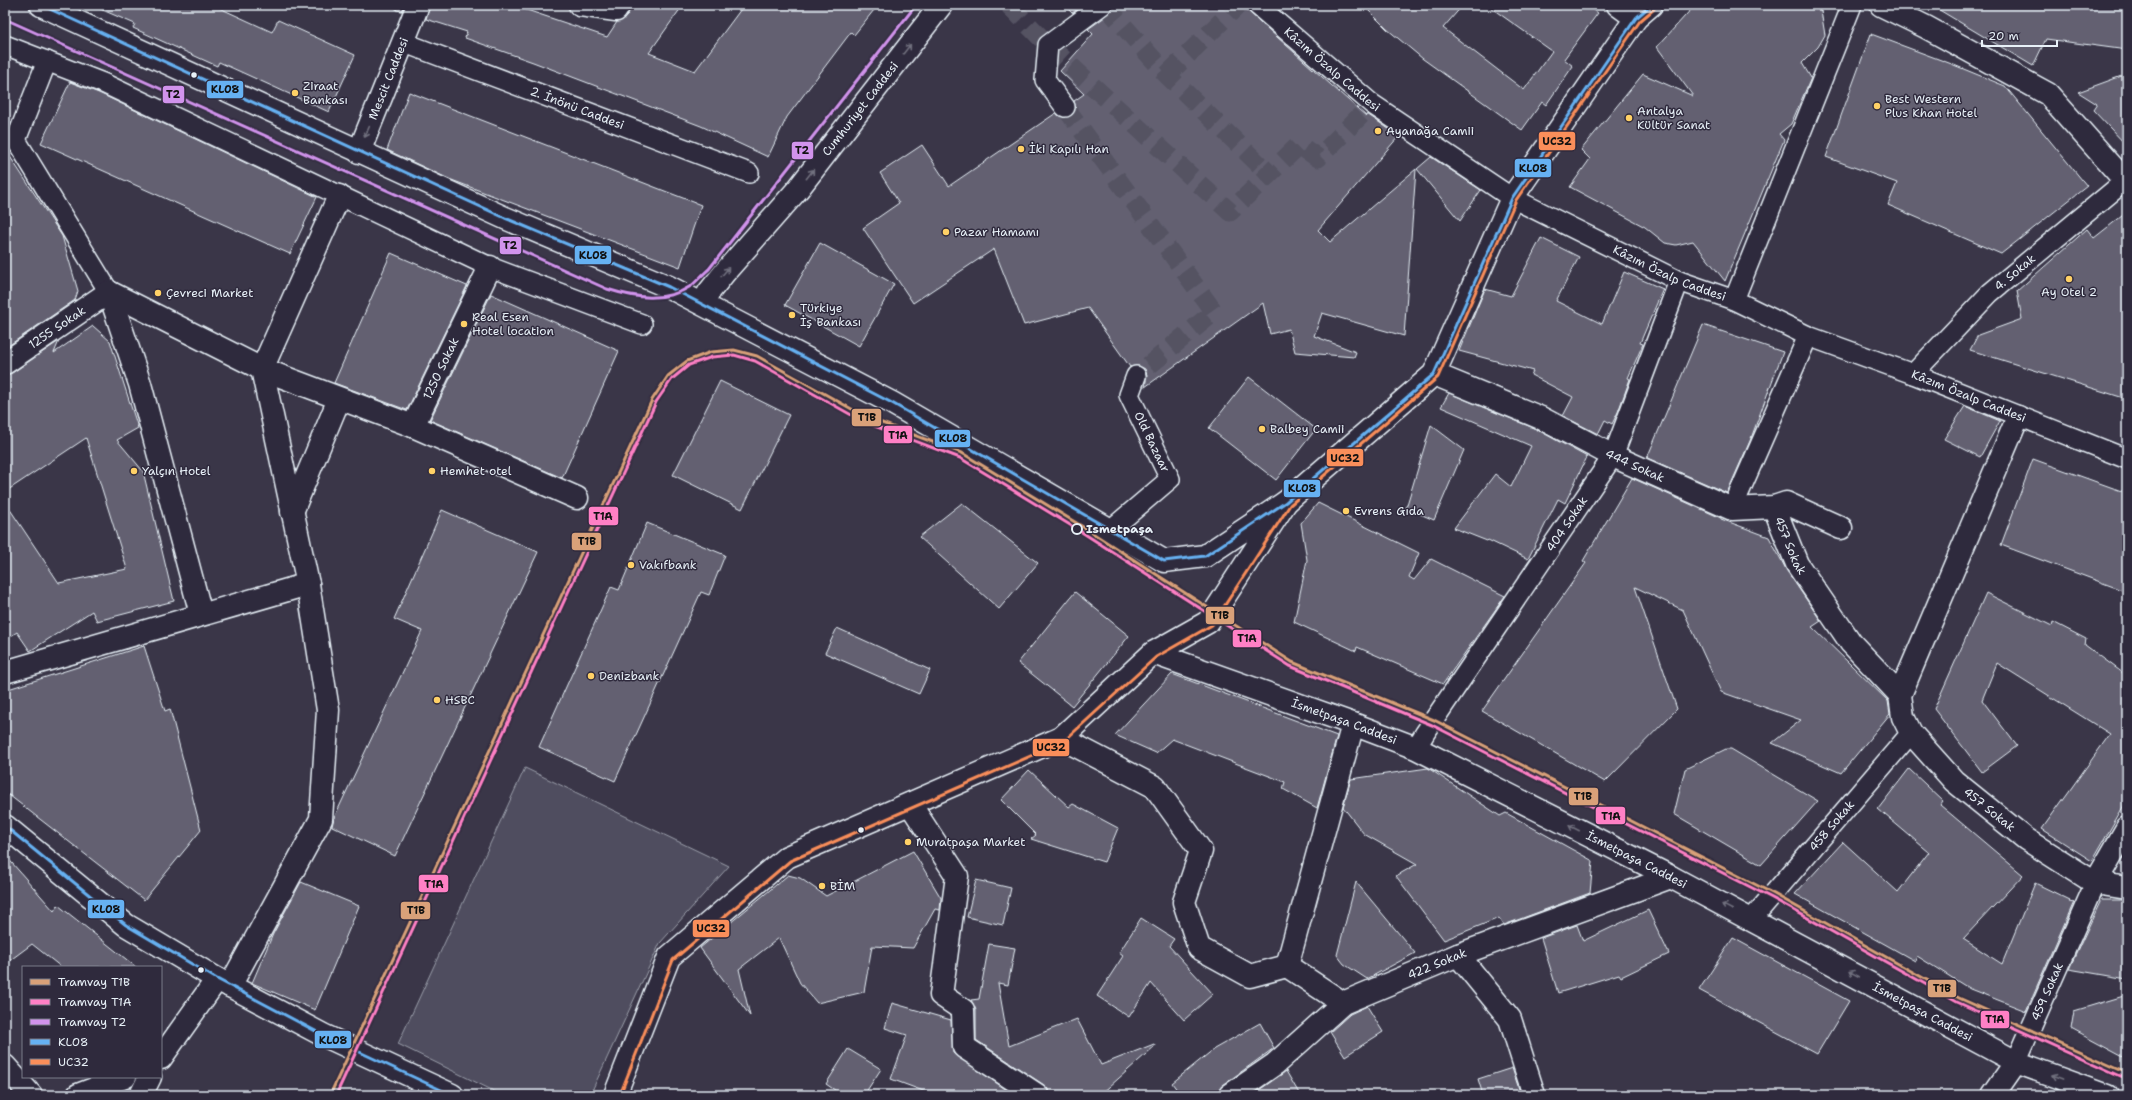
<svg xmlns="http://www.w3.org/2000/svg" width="2132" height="1100" font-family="'Shantell Sans',sans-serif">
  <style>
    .green { fill: #504e5f; stroke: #9ca0ac }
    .building { fill: #636171; stroke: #e8f1f8 }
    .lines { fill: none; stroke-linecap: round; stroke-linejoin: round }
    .pedestrian-tunnel { stroke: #545262; stroke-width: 19; stroke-dasharray: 19 10; stroke-linecap: butt }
    .pedestrian-casing { stroke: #e8f1f8; stroke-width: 22 }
    .minor-casing { stroke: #e8f1f8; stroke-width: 25 }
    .tertiary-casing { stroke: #e8f1f8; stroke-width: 25 }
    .secondary-casing { stroke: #e8f1f8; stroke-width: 25 }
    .pedestrian { stroke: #2f2a3d; stroke-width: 19 }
    .minor { stroke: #2f2a3d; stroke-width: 22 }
    .tertiary { stroke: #2f2a3d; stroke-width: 22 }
    .secondary { stroke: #2f2a3d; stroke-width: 22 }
    .bus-1-casing { stroke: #2f2a3d; stroke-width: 6 }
    .bus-2-casing { stroke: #2f2a3d; stroke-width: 6 }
    .bus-1 { stroke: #66b1f2; stroke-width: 3 }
    .bus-2 { stroke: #fa8e5a; stroke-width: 3 }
    .tram-1-casing { stroke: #2f2a3d; stroke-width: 6 }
    .tram-2-casing { stroke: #2f2a3d; stroke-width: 6 }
    .tram-3-casing { stroke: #2f2a3d; stroke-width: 6 }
    .tram-1 { stroke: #d9a179; stroke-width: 3 }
    .tram-2 { stroke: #ff80c5; stroke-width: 3 }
    .tram-3 { stroke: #d193ec; stroke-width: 3 }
    .oneway { stroke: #70707e }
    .bus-dot { fill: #e8f1f8; stroke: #2f2a3d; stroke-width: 1.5 }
    .poi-dot { fill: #ffd166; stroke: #2f2a3d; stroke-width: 1.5 }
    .stop-dot { fill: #2f2a3d; stroke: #e8f1f8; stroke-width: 2 }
    .labels { text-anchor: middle; stroke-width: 3; stroke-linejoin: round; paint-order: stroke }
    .street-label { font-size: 12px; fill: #e8f1f8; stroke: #2f2a3d }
    .poi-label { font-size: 12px; fill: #e8f1f8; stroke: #2f2a3d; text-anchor: start }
    .stop-label { font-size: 12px; font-weight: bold; fill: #e8f1f8; stroke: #2f2a3d; text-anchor: start }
    .line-badge { stroke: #2f2a3d; stroke-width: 1.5 }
    .pale-badge-label { font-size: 11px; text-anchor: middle; font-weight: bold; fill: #111 }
  </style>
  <rect width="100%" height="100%" fill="#3a3648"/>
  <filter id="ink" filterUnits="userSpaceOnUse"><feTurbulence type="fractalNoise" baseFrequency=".025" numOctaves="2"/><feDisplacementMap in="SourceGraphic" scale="8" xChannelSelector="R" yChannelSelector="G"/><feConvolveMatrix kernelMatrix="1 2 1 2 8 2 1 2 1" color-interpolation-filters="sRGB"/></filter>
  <g filter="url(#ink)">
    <path class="green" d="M525,768L729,866L660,943L590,1095H502L398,1044Z"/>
    <path class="building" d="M91,5H213L272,32L278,20L355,55L329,112L219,62L217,66L133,28L135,24Z
      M397,5H405L402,11L396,10Z
      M430,5H512L607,37L617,22L627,16L631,5H683L649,53L695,71L744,5H878L854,35L851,32L787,117L768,157L701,126L533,62L465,38L467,32L426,19Z
      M1064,5H1084L1072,13Z
      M1113,5H1246L1250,13L1366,116L1367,114L1399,136L1318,230L1330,242L1416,169L1404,336L1322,313L1314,336L1356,352L1354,357L1295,352L1289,329L1270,334L1263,303L1145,387L1147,375L1145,369L1139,366L1130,367L1088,308L1024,325L994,249L913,303L863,228L899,203L880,173L922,145L949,186L1056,113L1061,117L1071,116L1075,111L1074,101L1084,94L1060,71L1093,34L1088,29L1109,14Z
      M1363,5H1463L1443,28L1524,90L1552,51L1487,5H1587L1598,13L1564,59L1573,66L1546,105L1542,102L1522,130L1423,59L1387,29Z
      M1695,5H1820L1825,35L1818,47L1802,63L1811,78L1791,124L1779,134L1784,140L1725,281L1693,241L1676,245L1665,243L1645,227L1570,187L1590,159L1581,150L1643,74L1693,96L1657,47Z
      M1931,5H2127V50L2046,39L2033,66Z
      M1871,34L1949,63L2005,86L2087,186L2001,254L1888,205L1897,183L1826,157Z
      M2127,74V146L2093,110L2097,104L2078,92Z
      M70,82L99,93L317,197L290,254L41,143Z
      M409,92L701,205L680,267L449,179L387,150Z
      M5,149L62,236L78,291L75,300L5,348Z
      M1431,157L1481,190L1460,221L1417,169Z
      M2127,212V399L1970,350L1978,335L2022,319L2017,291L2087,229L2094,238Z
      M1541,238L1579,257L1556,301L1602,324L1624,272L1663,289L1640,343L1643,344L1628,378L1630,379L1618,412L1612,424L1605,420L1598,434L1563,416L1573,397L1531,375L1533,371L1459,351L1485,289L1511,296Z
      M820,243L894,284L859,346L785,305Z
      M391,253L467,286L407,410L334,383Z
      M491,294L619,351L562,478L430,420Z
      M1703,325L1783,352L1750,441L1727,493L1647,458Z
      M93,326L110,341L138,428L117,440L143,471L174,601L97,621L92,611L30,651L17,632L5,640V502L59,583L127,569L86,438L5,492V375L12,373L59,341L54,353Z
      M1249,377L1316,429L1276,480L1209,428Z
      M720,381L789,415L742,509L673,475Z
      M1449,393L1536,429L1587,457L1565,503L1558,499L1528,559L1488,540L1487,541L1454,528L1495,474L1511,487L1531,446L1441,407Z
      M1965,406L2000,421L1980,457L1944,439Z
      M1431,425L1464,450L1434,520L1406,508Z
      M2033,459L2127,493V592L2001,545Z
      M1632,478L1721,518V519L1769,537L1787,571L1821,621L1812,627L1888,701L1890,714L1841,773L1772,743L1801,720L1721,692L1683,610L1635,587L1677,709L1605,782L1482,711L1586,563L1583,561Z
      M962,503L1038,563L999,609L919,537Z
      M1318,503L1419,553L1409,577L1414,580L1431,559L1505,596L1443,684L1357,647L1356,651L1294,622L1307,560L1301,523Z
      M442,510L538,552L395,856L332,826L334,818L422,631L394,619Z
      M647,523L725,555L709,595L701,592L615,781L539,747L611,587L619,590Z
      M1075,592L1129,636L1072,706L1018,663Z
      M1986,593L2052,626L2053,622L2086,639L2085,645L2127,676V800L2092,861L2042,829L2110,734L1997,663L1982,700L2017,746L1982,772L1934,709Z
      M837,628L930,670L919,694L825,653Z
      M144,646L165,711L170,709L201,830L144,900L5,792V690Z
      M1172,674L1337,736L1317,808L1283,789L1285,782L1172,739L1156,753L1115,735Z
      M1726,749H1731L1818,801L1761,865L1674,814L1685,769Z
      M1428,768L1500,816L1506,813L1593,861L1590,893L1504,925L1499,918L1444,940L1396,876L1417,864L1364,834L1343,807L1351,779Z
      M1909,769L1943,801L1940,805L2023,875L1963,939L2002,964L2035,883L2070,900L2069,901L2074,902L2026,1011L1970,989L1917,956L1915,961L1795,894L1843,842L1898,892L1929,852L1878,809Z
      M1029,770L1069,807L1073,804L1118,828L1104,862L1031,839L1036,835L1001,800Z
      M913,851L941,898L940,910L935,909L913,948L872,946L864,992L817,1003L800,983L779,938L739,969L750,1016L700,948L788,875L800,878L826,896Z
      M5,855L54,911L58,905L136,967H61L32,944L5,964Z
      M976,880L1011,888L1003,925L967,917Z
      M301,882L359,906L315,1010L252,983L273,934Z
      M1356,882L1415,953L1367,979L1344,964L1337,955Z
      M2101,900H2127V979L2069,969Z
      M1648,910L1669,954L1621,977L1619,974L1558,993L1541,938L1577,925L1583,941Z
      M1141,918L1174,939L1169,946L1213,994L1184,1020L1151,983L1129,1017L1097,996L1123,956L1119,953Z
      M1733,938L1849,1001L1817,1054L1699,990Z
      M989,944L1015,948L1008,985L998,983L1009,1046L1077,1019L1101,1065L1154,1044L1155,1046L1100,1095H1049L1048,1089L1044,1085L976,1040V1010L971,1000L979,999Z
      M2127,995V1059L2071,1029L2074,1011Z
      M892,1003L951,1020L953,1053L1014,1095H934L891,1079L907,1035L885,1028Z
      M1367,1006L1383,1032L1345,1056L1330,1032L1350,1014Z
      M1260,1023L1274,1048L1223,1085L1218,1095H1181L1172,1083L1214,1049Z
      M848,1049L881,1069L864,1095H842L826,1084Z
      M1512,1068L1521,1095H1483L1478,1079Z
      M1286,1071L1300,1095H1252L1282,1074Z"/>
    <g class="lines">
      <path class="pedestrian-tunnel" d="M1009,5L1048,45L1230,212L1299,145L1318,158L1372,104
        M1105,5L1167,75L1269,174
        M1167,75L1238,5
        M1065,107L1214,312L1136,376"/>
      <g class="pedestrian-casing">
        <g id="pedestrian">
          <path id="s1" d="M1257,5L1372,104L1512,198L1679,281L1734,300L1808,336L1913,374L2127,459"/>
          <path id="s2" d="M405,43L749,173"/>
          <path d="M5,45L103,83L490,267L642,324"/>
          <path d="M47,61L16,140L109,292"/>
          <path d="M1065,107L1045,80L1048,45L1102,5"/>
          <path d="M1734,300L1852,5"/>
          <path id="s3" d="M1913,374L1990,293L2125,181"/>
          <path d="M1732,509L1808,336"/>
          <path d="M1109,531L1170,479L1129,395L1136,376"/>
          <path id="s4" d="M1416,748L1425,733L1613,456L1679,281"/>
          <path id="s5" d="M1751,920L1911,733"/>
          <path id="s6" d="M2016,1062L2095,883"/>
        </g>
      </g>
      <g class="minor-casing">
        <g id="minor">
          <path d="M580,5L616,10L619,5"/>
          <path d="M1618,5L1636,18"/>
          <path d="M1881,5L1926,27L2048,94L2127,183"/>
          <path id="s7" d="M359,152L418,5"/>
          <path d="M109,292L262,369L413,426L577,498"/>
          <path d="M109,292L140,384L201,614"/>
          <path id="s8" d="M703,304L709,292L725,272L798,189L941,5"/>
          <path id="s9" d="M5,363L109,292"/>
          <path id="s10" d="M1434,374L1541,418L1613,456L1732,509L1774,507L1786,503L1841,528"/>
          <path id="s11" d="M2018,417L1900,695L1903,717L1911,733L1954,781L2026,839L2095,883L2127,888"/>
          <path id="s12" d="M413,426L490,267"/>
          <path id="s13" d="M1774,507L1797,564L1851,643L1900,695"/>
          <path d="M292,512L339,399"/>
          <path d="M5,672L308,584"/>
          <path d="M1061,738L1155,787L1201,851L1184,902L1199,948L1250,976L1287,966L1343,1003"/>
          <path d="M910,804L957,876L941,995L963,1010L964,1047L1037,1095"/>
          <path d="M2095,883L2127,828"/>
          <path d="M1458,955L1510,1019L1534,1095"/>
          <path d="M1287,966L1353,724"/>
          <path d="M230,986L321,819L328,710L308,584L262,369L339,196"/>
          <path d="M161,1058L217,979"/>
          <path d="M5,1066L31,1095"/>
          <path d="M78,1095L125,1077"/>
          <path d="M141,1095L150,1077"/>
          <path id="s14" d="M1230,1095L1275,1064L1343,1003L1458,955L1671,877"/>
          <path d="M1993,1095L2016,1062"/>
        </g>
      </g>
      <g class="tertiary-casing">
        <g id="tertiary">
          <path d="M41,5L505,218L669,287L892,403L1164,561L1205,556L1286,502"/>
          <path id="s15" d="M1153,653L1353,724L1416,748L1671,877L2016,1062L2107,1095"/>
          <path d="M5,826L126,925L217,979L323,1035L452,1095"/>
        </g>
      </g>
      <g class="secondary-casing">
        <path id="secondary" d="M615,1095L669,957L787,857L1061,738L1153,653L1208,622L1286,502L1434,374L1512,198L1636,18L1651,5"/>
      </g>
      <use href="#pedestrian" class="pedestrian"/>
      <use href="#minor" class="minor"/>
      <use href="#tertiary" class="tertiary"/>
      <use href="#secondary" class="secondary"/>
      <g class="bus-1-casing">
        <path id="bus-1" d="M41,5L505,218L669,287L892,403L1164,561L1205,556L1286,502L1434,374L1512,198L1636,18L1651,5
          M5,826L126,925L217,979L323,1035L452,1095"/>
      </g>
      <g class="bus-2-casing">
        <path id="bus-2" d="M620,1095L673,960L790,861L1063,742L1156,657L1212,625L1290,505L1438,377L1516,200L1640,21L1654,9"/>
      </g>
      <use href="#bus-1" class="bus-1"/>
      <use href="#bus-2" class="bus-2"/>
      <g class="tram-1-casing">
        <path id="tram-1" d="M330,1095L652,400L668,376L687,361L711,352L734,350L757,356L866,417L962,453L1083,527L1292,662L1434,720L1774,894L1959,998L2127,1073"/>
      </g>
      <g class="tram-2-casing">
        <path id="tram-2" d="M336,1095L656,402L672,379L689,365L712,357L734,355L755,361L864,422L960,458L1080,531L1290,666L1432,725L1772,898L1957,1002L2125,1078"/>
      </g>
      <g class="tram-3-casing">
        <path id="tram-3" d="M5,19L607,289C635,298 665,303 691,286C697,281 703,274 709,269L916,5"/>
      </g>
      <use href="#tram-1" class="tram-1"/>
      <use href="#tram-2" class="tram-2"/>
      <use href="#tram-3" class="tram-3"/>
    </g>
    <defs><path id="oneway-shaft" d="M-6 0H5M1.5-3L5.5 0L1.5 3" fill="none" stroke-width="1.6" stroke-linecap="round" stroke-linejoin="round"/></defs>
    <g class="oneway">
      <use href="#oneway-shaft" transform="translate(907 49) rotate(-52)"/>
      <use href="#oneway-shaft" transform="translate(367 132) rotate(113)"/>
      <use href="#oneway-shaft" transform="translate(810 174) rotate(-52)"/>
      <use href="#oneway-shaft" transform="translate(725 272) rotate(-50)"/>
      <use href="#oneway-shaft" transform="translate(1574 828) rotate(-153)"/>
      <use href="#oneway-shaft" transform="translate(1727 907) rotate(-152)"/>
      <use href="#oneway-shaft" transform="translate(1854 974) rotate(-152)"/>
      <use href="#oneway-shaft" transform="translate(2057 1077) rotate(-160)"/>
    </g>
  </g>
  <g class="bus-dot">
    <circle cx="194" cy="75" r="3.5"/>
    <circle cx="861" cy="830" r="3.5"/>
    <circle cx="201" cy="970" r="3.5"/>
  </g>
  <g class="poi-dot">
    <circle cx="295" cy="93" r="4"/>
    <circle cx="1877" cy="106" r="4"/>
    <circle cx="1629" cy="118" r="4"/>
    <circle cx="1378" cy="131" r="4"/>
    <circle cx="1021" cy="149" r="4"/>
    <circle cx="946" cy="232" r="4"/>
    <circle cx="2069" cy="279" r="4"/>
    <circle cx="158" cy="293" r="4"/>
    <circle cx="792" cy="315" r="4"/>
    <circle cx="464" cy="324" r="4"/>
    <circle cx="1262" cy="429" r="4"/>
    <circle cx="134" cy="471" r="4"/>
    <circle cx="432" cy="471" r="4"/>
    <circle cx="1346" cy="511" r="4"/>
    <circle cx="631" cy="565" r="4"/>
    <circle cx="591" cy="676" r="4"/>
    <circle cx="437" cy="700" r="4"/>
    <circle cx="908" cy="842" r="4"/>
    <circle cx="822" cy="886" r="4"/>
  </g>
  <circle class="stop-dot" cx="1077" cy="529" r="5"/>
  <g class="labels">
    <g class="street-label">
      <text dy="4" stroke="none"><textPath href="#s1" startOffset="99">Kâzım Özalp Caddesi</textPath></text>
      <text dy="4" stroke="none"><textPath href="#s7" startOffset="79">Mescit Caddesi</textPath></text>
      <text dy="4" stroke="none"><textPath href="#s2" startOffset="184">2. İnönü Caddesi</textPath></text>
      <text dy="4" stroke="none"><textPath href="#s8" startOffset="251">Cumhuriyet Caddesi</textPath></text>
      <text dy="4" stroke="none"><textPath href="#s1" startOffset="495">Kâzım Özalp Caddesi</textPath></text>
      <text dy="4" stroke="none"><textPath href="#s3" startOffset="144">4. Sokak</textPath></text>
      <text dy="4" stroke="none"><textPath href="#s9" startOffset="63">1255 Sokak</textPath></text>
      <text dy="4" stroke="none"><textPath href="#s12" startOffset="64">1250 Sokak</textPath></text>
      <text dy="4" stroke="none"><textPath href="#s1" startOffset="819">Kâzım Özalp Caddesi</textPath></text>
      <text transform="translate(1152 442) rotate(64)" y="4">Old Bazaar</text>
      <text dy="4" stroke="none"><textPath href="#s10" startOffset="221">444 Sokak</textPath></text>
      <text dy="4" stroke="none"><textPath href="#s4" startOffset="270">404 Sokak</textPath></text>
      <text dy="4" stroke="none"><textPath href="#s13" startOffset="42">457 Sokak</textPath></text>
      <text dy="4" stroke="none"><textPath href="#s15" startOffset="203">İsmetpaşa Caddesi</textPath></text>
      <text dy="4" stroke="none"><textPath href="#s11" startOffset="452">457 Sokak</textPath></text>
      <text dy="4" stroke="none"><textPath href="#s5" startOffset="124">458 Sokak</textPath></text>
      <text dy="4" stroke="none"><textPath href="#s15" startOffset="527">İsmetpaşa Caddesi</textPath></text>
      <text dy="4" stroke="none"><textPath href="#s14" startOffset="248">422 Sokak</textPath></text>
      <text dy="4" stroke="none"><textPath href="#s6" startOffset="77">459 Sokak</textPath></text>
      <text dy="4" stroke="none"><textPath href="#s15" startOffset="851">İsmetpaşa Caddesi</textPath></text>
    </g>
    <g class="poi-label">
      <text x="303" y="90">Ziraat<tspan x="303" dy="14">Bankası</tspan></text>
      <text x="1885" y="103">Best Western<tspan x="1885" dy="14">Plus Khan Hotel</tspan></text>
      <text x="1637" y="115">Antalya<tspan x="1637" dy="14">Kültür Sanat</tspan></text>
      <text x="1386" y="135">Ayanağa Camii</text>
      <text x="1029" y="153">İki Kapılı Han</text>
      <text x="954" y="236">Pazar Hamamı</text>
      <text x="2069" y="296" text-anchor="middle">Ay Otel 2</text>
      <text x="166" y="297">Çevreci Market</text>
      <text x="800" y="312">Türkiye<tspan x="800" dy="14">İş Bankası</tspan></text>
      <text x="472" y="321">Real Esen<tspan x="472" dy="14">Hotel location</tspan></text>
      <text x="1270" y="433">Balbey Camii</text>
      <text x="142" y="475">Yalçın Hotel</text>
      <text x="440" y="475">Hemhet otel</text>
      <text x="1354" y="515">Evrens Gıda</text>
      <text x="639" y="569">Vakıfbank</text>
      <text x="599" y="680">Denizbank</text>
      <text x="445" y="704">HSBC</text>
      <text x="916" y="846">Muratpaşa Market</text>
      <text x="830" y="890">BİM</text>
    </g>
    <g class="stop-label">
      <text x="1086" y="533">Ismetpaşa</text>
    </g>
  </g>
  <g class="line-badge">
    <rect x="206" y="80" width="38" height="19" rx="4" fill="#66b1f2"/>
    <rect x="162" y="85" width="23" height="19" rx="4" fill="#d193ec"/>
    <rect x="1538" y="131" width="38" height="20" rx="4" fill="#fa8e5a"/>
    <rect x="791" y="141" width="23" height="19" rx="4" fill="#d193ec"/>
    <rect x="1514" y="158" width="38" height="20" rx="4" fill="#66b1f2"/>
    <rect x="499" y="236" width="23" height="19" rx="4" fill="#d193ec"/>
    <rect x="574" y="245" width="38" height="20" rx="4" fill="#66b1f2"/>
    <rect x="851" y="408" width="31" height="19" rx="4" fill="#d9a179"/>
    <rect x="883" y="425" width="30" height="19" rx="4" fill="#ff80c5"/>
    <rect x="934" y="429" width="37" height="19" rx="4" fill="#66b1f2"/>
    <rect x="1326" y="448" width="38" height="19" rx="4" fill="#fa8e5a"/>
    <rect x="1283" y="479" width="38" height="19" rx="4" fill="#66b1f2"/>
    <rect x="588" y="506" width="31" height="20" rx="4" fill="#ff80c5"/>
    <rect x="571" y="532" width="31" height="19" rx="4" fill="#d9a179"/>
    <rect x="1205" y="606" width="30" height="19" rx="4" fill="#d9a179"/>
    <rect x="1232" y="629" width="30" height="19" rx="4" fill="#ff80c5"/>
    <rect x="1032" y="738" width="38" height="19" rx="4" fill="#fa8e5a"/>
    <rect x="1568" y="787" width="31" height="19" rx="4" fill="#d9a179"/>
    <rect x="1595" y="806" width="31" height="19" rx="4" fill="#ff80c5"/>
    <rect x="418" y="874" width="31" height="19" rx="4" fill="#ff80c5"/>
    <rect x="87" y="899" width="38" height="20" rx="4" fill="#66b1f2"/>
    <rect x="400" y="901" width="31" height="19" rx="4" fill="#d9a179"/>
    <rect x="692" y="919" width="38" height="19" rx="4" fill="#fa8e5a"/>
    <rect x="1927" y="979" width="30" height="19" rx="4" fill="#d9a179"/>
    <rect x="1980" y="1010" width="30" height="19" rx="4" fill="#ff80c5"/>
    <rect x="314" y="1030" width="38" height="19" rx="4" fill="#66b1f2"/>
  </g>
  <g class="pale-badge-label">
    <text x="225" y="93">KL08</text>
    <text x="173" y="98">T2</text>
    <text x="1557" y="145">UC32</text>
    <text x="802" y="154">T2</text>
    <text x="1533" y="172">KL08</text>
    <text x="510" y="249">T2</text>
    <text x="593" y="259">KL08</text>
    <text x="867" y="421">T1B</text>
    <text x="898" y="439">T1A</text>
    <text x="953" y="442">KL08</text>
    <text x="1345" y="462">UC32</text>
    <text x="1302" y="492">KL08</text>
    <text x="603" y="520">T1A</text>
    <text x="587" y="545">T1B</text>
    <text x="1220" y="619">T1B</text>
    <text x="1247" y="642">T1A</text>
    <text x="1051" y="751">UC32</text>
    <text x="1583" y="800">T1B</text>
    <text x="1611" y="820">T1A</text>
    <text x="434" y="888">T1A</text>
    <text x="106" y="913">KL08</text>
    <text x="416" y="914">T1B</text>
    <text x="711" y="932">UC32</text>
    <text x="1942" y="992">T1B</text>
    <text x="1995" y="1023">T1A</text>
    <text x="333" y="1044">KL08</text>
  </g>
  <rect width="2132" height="1100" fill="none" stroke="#2f2a3d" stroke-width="20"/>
  <rect x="10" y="10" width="2112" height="1080" fill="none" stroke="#e8f1f8" stroke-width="1.5" filter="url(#ink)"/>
  <rect x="22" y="966" width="140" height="112" fill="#2f2a3d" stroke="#797a88"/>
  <rect x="30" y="979" width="20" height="6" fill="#d9a179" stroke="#797a88"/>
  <text x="58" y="986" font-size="12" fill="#e8f1f8">Tramvay T1B</text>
  <rect x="30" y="999" width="20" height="6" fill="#ff80c5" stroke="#797a88"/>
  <text x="58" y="1006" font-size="12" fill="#e8f1f8">Tramvay T1A</text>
  <rect x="30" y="1019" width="20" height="6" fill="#d193ec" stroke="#797a88"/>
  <text x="58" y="1026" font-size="12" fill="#e8f1f8">Tramvay T2</text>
  <rect x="30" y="1039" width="20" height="6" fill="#66b1f2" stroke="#797a88"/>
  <text x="58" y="1046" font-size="12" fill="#e8f1f8">KL08</text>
  <rect x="30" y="1059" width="20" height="6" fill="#fa8e5a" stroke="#797a88"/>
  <text x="58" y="1066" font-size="12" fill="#e8f1f8">UC32</text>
  <path d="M1982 40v6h75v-6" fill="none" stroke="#e8f1f8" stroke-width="2"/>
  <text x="1988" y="40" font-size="12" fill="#e8f1f8" stroke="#2f2a3d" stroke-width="3" paint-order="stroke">20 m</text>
</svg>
